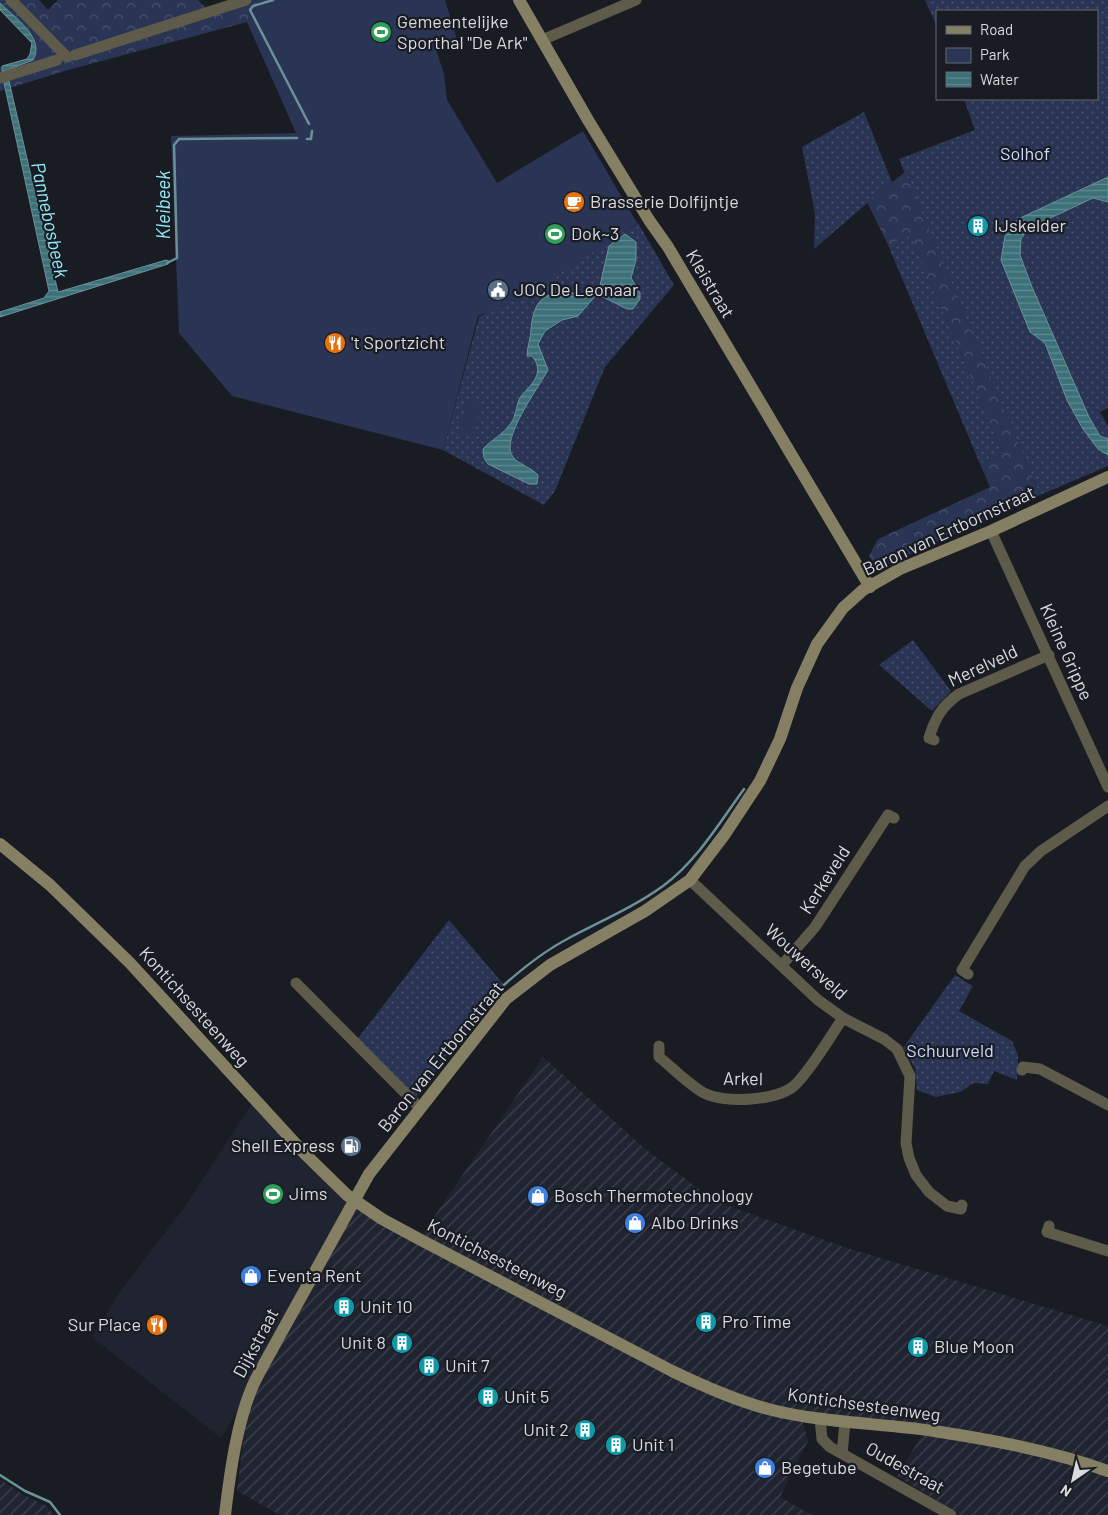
<svg xmlns="http://www.w3.org/2000/svg" width="1108" height="1515" font-family="Barlow,sans-serif">
  <style>
    .built { fill: #202431 }
    .industrial { fill: url(#industrial-furrows) }
    .green { fill: url(#green-dots) }
    .forest { fill: url(#forest-crowns) }
    .pitch { fill: #2a3555 }
    .water { fill: url(#water-rules); stroke: #6b9198 }
    .lines { fill: none; stroke-linecap: round; stroke-linejoin: round }
    .stream { stroke: #6b9198; stroke-width: 2.5 }
    .street { stroke: #5f5b4a; stroke-width: 11 }
    .secondary { stroke: #857f64; stroke-width: 12 }
    .labels { text-anchor: middle; stroke-width: 4.5; stroke-linejoin: round; paint-order: stroke }
    .poi-label { font-size: 18px; fill: #d9dbe0; stroke: #191c23; text-anchor: start }
    .park-label { font-size: 18px; fill: #ccdaff; stroke: #191c23 }
    .street-label { font-size: 18px; fill: #d9dbe0; stroke: #191c23 }
    .water-label { font-size: 19px; font-style: italic; fill: #92ecfa; stroke: #191c23 }
  </style>
  <defs>
    <pattern id="industrial-furrows" width="10" height="10" patternUnits="userSpaceOnUse" patternTransform="scale(1.25)"><rect width="10" height="10" fill="#202431"/><path d="M-1 1l2-2M0 10L10 0M9 11l2-2" fill="none" stroke="#40434f"/></pattern>
    <pattern id="green-dots" width="8" height="8" patternUnits="userSpaceOnUse" patternTransform="scale(1.25)"><rect width="8" height="8" fill="#2a3555"/><path d="M2 2h.1M6 6h.1" fill="none" stroke="#48526d" stroke-width="1.8" stroke-linecap="round"/></pattern>
    <pattern id="forest-crowns" width="20" height="18" patternUnits="userSpaceOnUse" patternTransform="scale(1.25)"><rect width="20" height="18" fill="#2a3555"/><path d="M2 6a3 3 0 1 1 6 0M12 15a3 3 0 1 1 6 0" fill="none" stroke="#48526d"/></pattern>
    <pattern id="water-rules" width="6" height="5" patternUnits="userSpaceOnUse" patternTransform="scale(1.25)"><rect width="6" height="5" fill="#3c7179"/><path d="M0 2.5h6" fill="none" stroke="#618b92"/></pattern>
  </defs>
  <rect width="100%" height="100%" fill="#191c23"/>
  <path class="built" d="M254,1100L353,1200L249,1392L221,1438L92,1337L122,1289L184,1208Z"/>
  <path class="industrial" d="M543,1057L644,1148L715,1201L844,1247L1108,1326V1515H960L897,1476L922,1435L801,1416L808,1441L780,1497L812,1515H280L237,1491L249,1392L353,1200L419,1239Z
    M0,1479L22,1494L47,1506L54,1515H0Z"/>
  <path class="green" d="M925,0H1108V177L1018,219L1005,236L1030,332L1045,342L1067,400L1098,449L1108,455V466L1040,495L899,159L975,130L964,99H1097V11H937V27Z
    M864,112L892,182L814,249L815,214L802,147Z
    M1093,198L1108,202V408L1100,412L1108,426V439L1100,436L1089,417L1032,287L1020,255L1021,239L1029,228Z
    M638,223L674,285L605,367L555,491L544,505L443,450L479,317Z
    M911,235L1003,454L980,464L888,245Z
    M913,640L951,691L932,711L879,665Z
    M449,920L504,985L494,993L413,1101L355,1042Z
    M955,975L973,986L959,1011L1012,1041L1018,1055L1017,1080L994,1071L988,1084L974,1083L960,1092L936,1097L917,1090L915,1068L903,1048Z"/>
  <path class="forest" d="M0,0H39L48,10L58,0H198L209,11L246,0H262L247,22L68,70L0,91V67L27,59L30,54L31,43L0,10Z
    M905,172L1040,495L878,569L869,556L878,539L990,487L980,464L1003,454L911,236L888,245L867,202Z"/>
  <path class="pitch" d="M262,0H445L457,39L435,46L444,74L447,100L497,183L583,131L637,223L524,297L478,316L443,450L232,396L179,333L171,136L296,133L247,22Z
    M468,400L482,404L472,437L458,433Z"/>
  <path class="water" d="M0,3C14,17 46,38 33,60L2,72V66L27,59L30,54L32,43L0,10Z
    M9,81L58,292L166,260L169,261L168,264L0,317V312L44,298L49,291L4,83Z
    M1108,177V202L1093,198L1029,228L1021,239L1020,255L1032,287L1089,417L1100,436L1108,439V455L1098,449L1083,429L1067,400L1045,343L1030,332L1001,260L1005,236L1018,219Z
    M625,234L636,242V260L631,278L640,293V299L633,309H627L597,294L578,316L562,320L545,331L538,344L548,370C539,387 499,440 513,457C519,465 531,467 538,475L537,484H529L488,464L484,458L483,449C492,439 503,435 511,423C517,415 516,401 522,395C533,383 545,372 532,356H527C527,347 531,338 531,329C533,307 540,291 566,293C579,293 587,296 599,290L609,246Z"/>
  <g class="lines">
    <path class="stream" d="M273,0L253,6L250,10L309,124
      M307,139H311L312,131
      M167,263L177,258L174,145L179,139L297,138
      M504,985C524,967 546,950 569,938C601,921 634,907 663,886C697,861 720,822 744,789
      M0,1475L25,1491L50,1502L60,1515"/>
    <path class="street" d="M11,0L67,57
      M542,40L636,0
      M75,55L246,0
      M0,78L57,60
      M991,531L1108,787
      M934,740L929,738C935,718 942,706 959,694L1049,655
      M690,880L818,1000L843,1018L884,1039L897,1049L910,1076L906,1143L909,1158L916,1175L929,1192L947,1206L961,1209L962,1205
      M782,965L815,927L888,815L894,818
      M968,974L962,970L1025,866L1041,851L1108,806
      M296,983L420,1108
      M659,1046V1057C673,1068 688,1084 704,1093C724,1104 780,1101 796,1084C814,1065 828,1040 843,1018
      M1022,1070L1023,1067L1040,1069L1108,1105
      M1049,1226L1047,1232L1108,1251
      M820,1418L822,1439L830,1447L951,1515
      M842,1454L845,1422"/>
    <path class="secondary" d="M519,0L588,120L649,220L668,247L870,587
      M0,844L50,885L130,963L305,1154L347,1195L382,1219L419,1239L672,1371C703,1386 734,1400 768,1409C822,1423 879,1423 934,1431C993,1440 1052,1451 1108,1471
      M225,1515C230,1472 238,1411 259,1373L369,1174L506,999L550,965L645,911L690,880L725,834L760,781L780,739L797,688L817,644L843,608L863,590L900,569L991,531L1108,477"/>
  </g>
  <defs>
    <g id="stadium-disc" transform="scale(1.125)"><circle r="9.5" fill="#2e9e5b" stroke="#191c23"/><path d="M0-5a6.5 5 0 1 0 0 10a6.5 5 0 1 0 0-10ZM-3.5-1.8h7v3.6h-7Z" fill="#fff"/></g>
    <g id="cafe-disc" transform="scale(1.125)"><circle r="9.5" fill="#e8710a" stroke="#191c23"/><path d="M-5.5-4.5H6V0H3Q3 3.5 0 3.5H-2.5Q-5.5 3.5-5.5 0ZM3-3.2v2h1.7v-2ZM-6 4.5H4V6H-6Z" fill="#fff"/></g>
    <g id="building-disc" transform="scale(1.125)"><circle r="9.5" fill="#0f9aa8" stroke="#191c23"/><path d="M-4-6H4V6H1V3H-1V6H-4ZM-2.5-4.3h1.7v1.8h-1.7ZM.8-4.3h1.7v1.8H.8ZM-2.5-1h1.7V.8h-1.7ZM.8-1h1.7V.8H.8Z" fill="#fff"/></g>
    <g id="civic-disc" transform="scale(1.125)"><circle r="9.5" fill="#5c6f8a" stroke="#191c23"/><path d="M-.6-6.5H3V-4.5H.6V-3L4-1V1h2V6H-6V1h2V-1L-.6-3ZM-1.2 2.5V6h2.4V2.5Z" fill="#fff"/></g>
    <g id="restaurant-disc" transform="scale(1.125)"><circle r="9.5" fill="#e8710a" stroke="#191c23"/><path d="M-5-6h1v4h1v-4h1v4h1v-4h1v5L-1.5 .5V6h-2V.5L-5-1ZM5-6V6H3V1.5H1.5Q1.5-4 5-6Z" fill="#fff"/></g>
    <g id="fuel-disc" transform="scale(1.125)"><circle r="9.5" fill="#5c6f8a" stroke="#191c23"/><path d="M-5.5-6h7V0h2V4h1.3V-2.5L3-4.5l.8-.8L6-3V5H2.5V1h-1V6h-7ZM-4.2-4.7v3.2H.2V-4.7Z" fill="#fff"/></g>
    <g id="shop-disc" transform="scale(1.125)"><circle r="9.5" fill="#3f7fe0" stroke="#191c23"/><path d="M-5-2.5h2.3a2.7 3.5 0 0 1 5.4 0H5L5.5 6h-11ZM-1.5-2.5h3a1.5 2.3 0 0 0-3 0Z" fill="#fff"/></g>
  </defs>
  <g fill-rule="evenodd">
    <use href="#stadium-disc" x="381" y="32"/>
    <use href="#cafe-disc" x="574" y="202"/>
    <use href="#building-disc" x="978" y="226"/>
    <use href="#stadium-disc" x="555" y="234"/>
    <use href="#civic-disc" x="498" y="290"/>
    <use href="#restaurant-disc" x="335" y="343"/>
    <use href="#fuel-disc" x="351" y="1146"/>
    <use href="#stadium-disc" x="273" y="1194"/>
    <use href="#shop-disc" x="538" y="1196"/>
    <use href="#shop-disc" x="635" y="1223"/>
    <use href="#shop-disc" x="251" y="1276"/>
    <use href="#building-disc" x="344" y="1307"/>
    <use href="#building-disc" x="706" y="1322"/>
    <use href="#restaurant-disc" x="157" y="1325"/>
    <use href="#building-disc" x="402" y="1343"/>
    <use href="#building-disc" x="918" y="1347"/>
    <use href="#building-disc" x="429" y="1366"/>
    <use href="#building-disc" x="488" y="1397"/>
    <use href="#building-disc" x="585" y="1430"/>
    <use href="#building-disc" x="616" y="1445"/>
    <use href="#shop-disc" x="765" y="1468"/>
  </g>
  <g class="labels">
    <g class="poi-label">
      <text x="397" y="28">Gemeentelijke<tspan x="397" dy="21">Sporthal "De Ark"</tspan></text>
      <text x="590" y="208">Brasserie Dolfijntje</text>
      <text x="994" y="232">IJskelder</text>
      <text x="571" y="240">Dok~3</text>
      <text x="514" y="296">JOC De Leonaar</text>
      <text x="351" y="349">'t Sportzicht</text>
      <text x="335" y="1152" text-anchor="end">Shell Express</text>
      <text x="289" y="1200">Jims</text>
      <text x="554" y="1202">Bosch Thermotechnology</text>
      <text x="651" y="1229">Albo Drinks</text>
      <text x="267" y="1282">Eventa Rent</text>
      <text x="360" y="1313">Unit 10</text>
      <text x="722" y="1328">Pro Time</text>
      <text x="141" y="1331" text-anchor="end">Sur Place</text>
      <text x="386" y="1349" text-anchor="end">Unit 8</text>
      <text x="934" y="1353">Blue Moon</text>
      <text x="445" y="1372">Unit 7</text>
      <text x="504" y="1403">Unit 5</text>
      <text x="569" y="1436" text-anchor="end">Unit 2</text>
      <text x="632" y="1451">Unit 1</text>
      <text x="781" y="1474">Begetube</text>
    </g>
    <g class="park-label">
      <text x="1025" y="160">Solhof</text>
      <text x="950" y="1057">Schuurveld</text>
    </g>
    <g class="street-label">
      <text transform="translate(710 284) rotate(59)" y="6">Kleistraat</text>
      <text transform="translate(949 531) rotate(-25)" y="6">Baron van Ertbornstraat</text>
      <text transform="translate(1066 652) rotate(66)" y="6">Kleine Grippe</text>
      <text transform="translate(983 666) rotate(-25)" y="6">Merelveld</text>
      <text transform="translate(825 880) rotate(-57)" y="6">Kerkeveld</text>
      <text transform="translate(806 962) rotate(42)" y="6">Wouwersveld</text>
      <text transform="translate(194 1007) rotate(48)" y="6">Kontichsesteenweg</text>
      <text transform="translate(441 1057) rotate(-51)" y="6">Baron van Ertbornstraat</text>
      <text transform="translate(743 1079) rotate(1)" y="6">Arkel</text>
      <text transform="translate(497 1259) rotate(27)" y="6">Kontichsesteenweg</text>
      <text transform="translate(256 1343) rotate(-62)" y="6">Dijkstraat</text>
      <text transform="translate(864 1405) rotate(8)" y="6">Kontichsesteenweg</text>
      <text transform="translate(905 1468) rotate(29)" y="6">Oudestraat</text>
    </g>
    <g class="water-label">
      <text transform="translate(163 205) rotate(-90)" y="7">Kleibeek</text>
      <text transform="translate(50 220) rotate(78)" y="7">Pannebosbeek</text>
    </g>
  </g>
  <rect x="936" y="10" width="162" height="90" fill="#191c23" stroke="#66686f"/>
  <rect x="946" y="26" width="25" height="8" fill="#857f64" stroke="#66686f"/>
  <text x="980" y="35" font-size="15" fill="#d9dbe0">Road</text>
  <rect x="946" y="48" width="25" height="15" fill="#2a3555" stroke="#66686f"/>
  <text x="980" y="60" font-size="15" fill="#d9dbe0">Park</text>
  <rect x="946" y="72" width="25" height="15" fill="url(#water-rules)" stroke="#66686f"/>
  <text x="980" y="85" font-size="15" fill="#d9dbe0">Water</text>
  <g transform="translate(1073 1480) rotate(214)" stroke="#191c23" stroke-width="4" paint-order="stroke">
  <path d="M0-4L9 19L0 12L-9 19Z" fill="#d9dbe0"/>
  <text y="-8" font-size="14" font-weight="bold" text-anchor="middle" fill="#d9dbe0">N</text>
  </g>
</svg>
